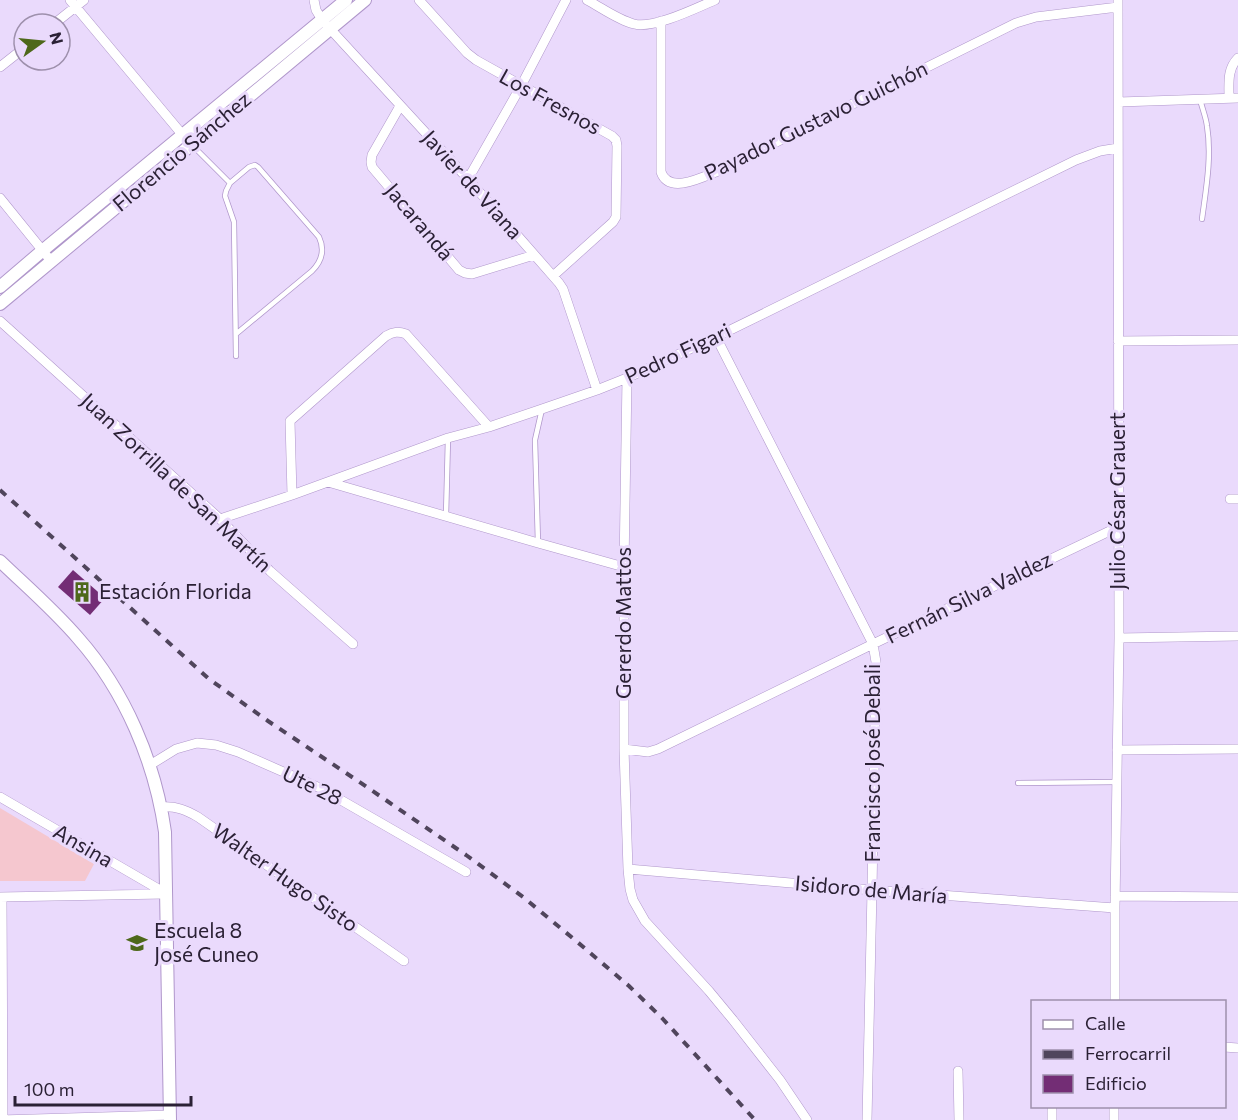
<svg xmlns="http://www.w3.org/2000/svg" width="1238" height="1120" font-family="Commissioner,sans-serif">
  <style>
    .green { fill: #f5c7cf }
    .building { fill: #732d75 }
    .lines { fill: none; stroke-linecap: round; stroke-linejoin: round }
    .service-casing { stroke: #b097cb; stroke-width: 6 }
    .minor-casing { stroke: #b097cb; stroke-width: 10 }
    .tertiary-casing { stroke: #b097cb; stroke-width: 14 }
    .service { stroke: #fff; stroke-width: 4.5 }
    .minor { stroke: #fff; stroke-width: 9 }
    .tertiary { stroke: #fff; stroke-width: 12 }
    .rail { stroke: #50455c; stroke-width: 4; stroke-dasharray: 8 8; stroke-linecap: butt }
    .labels { text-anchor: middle; stroke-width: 6; stroke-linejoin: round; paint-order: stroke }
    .street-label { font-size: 21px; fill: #2b2135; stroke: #eadafc }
    .poi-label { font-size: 21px; fill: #2b2135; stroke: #eadafc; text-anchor: start }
  </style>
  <rect width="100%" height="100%" fill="#eadafc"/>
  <path class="green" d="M0,808L94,864L85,881H0Z"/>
  <path class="building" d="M73,570L105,598L90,615L58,587Z"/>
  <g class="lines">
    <g class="service-casing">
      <path id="service" d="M1200,99C1202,108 1206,117 1207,126C1212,157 1206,189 1202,219
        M192,145L230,183
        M236,356L234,222L225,196L226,191L230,183L249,167L255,165L258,167L319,237C325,250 322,261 312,271L236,334
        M446,516L448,438
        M538,543L535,440L542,409
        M1018,783L1117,782"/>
    </g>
    <g class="minor-casing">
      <path id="minor" d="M70,0L186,139
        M314,0L316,10L322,20L468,179L559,283L563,289L597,390
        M419,0L467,53L476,60L612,136L616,140L617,146L616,217L613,222L553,276
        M587,0C602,8 618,20 634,24C654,29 696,8 715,0
        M661,21V172C669,195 703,177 718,171L1016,23L1036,17L1118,7
        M54,24L84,0
        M0,67L24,48
        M1229,98C1229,83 1227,69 1238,58
        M1119,102L1238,98
        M400,106L372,155L371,162L372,167L459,270L465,273L472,274L534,255
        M468,179L521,86L566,0
        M0,198L51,261
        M0,321L220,519L270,571L353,644
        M716,337L873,644L876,662L872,890L867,1120
        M1118,341L1238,340
        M627,378L624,567V749L628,869L630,889L633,900L645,921L709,991L733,1020L780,1080L807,1120
        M328,482L538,543L624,567
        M292,495L290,421L386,336C393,332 398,331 406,334L489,427
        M1230,499H1238
        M220,519L292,495L448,438L489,427L542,409L597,390L627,378L716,337L1076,160L1100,151L1118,148
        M1119,638L1238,636
        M624,749L648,752L658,749L873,644L1118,527
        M1117,750L1238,749
        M150,765L176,749L197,743L216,745L238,752L320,788L466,872
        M0,797L167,894
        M162,807C176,806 186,810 198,817L404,961
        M628,869L872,890L1115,908
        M1115,896L1238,897
        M0,897L164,894
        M2,897L3,1120
        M1115,1002V908L1119,638L1118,0
        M1224,1047L1238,1048
        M958,1071L959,1120
        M0,1120L170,1115
        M1052,1120V1110
        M1114,1120V1106"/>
    </g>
    <g class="tertiary-casing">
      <path id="tertiary" d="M0,287L42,251L346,0
        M0,304L365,0
        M0,561C26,586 54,610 78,638C125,691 155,762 165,832L170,1120"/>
    </g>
    <use href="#service" class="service"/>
    <use href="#minor" class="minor"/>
    <use href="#tertiary" class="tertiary"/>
    <path class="rail" d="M0,490L209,679L268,721L358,781L466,855L523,897L575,940L629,986L662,1018L755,1120"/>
  </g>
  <defs>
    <g id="building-bare" transform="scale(1.62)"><path d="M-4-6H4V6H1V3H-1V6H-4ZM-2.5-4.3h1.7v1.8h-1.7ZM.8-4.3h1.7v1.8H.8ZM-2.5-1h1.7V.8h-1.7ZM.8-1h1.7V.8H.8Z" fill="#4e681a" stroke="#eadafc" stroke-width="2.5" paint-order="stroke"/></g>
    <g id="school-bare" transform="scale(1.62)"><path d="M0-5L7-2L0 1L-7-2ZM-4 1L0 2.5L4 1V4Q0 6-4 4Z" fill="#4e681a" stroke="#eadafc" stroke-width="2.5" paint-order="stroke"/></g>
  </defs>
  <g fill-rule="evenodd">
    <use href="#building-bare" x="82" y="592"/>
    <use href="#school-bare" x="137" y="943"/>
  </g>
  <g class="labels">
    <g class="street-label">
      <text transform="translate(550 102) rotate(29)" y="7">Los Fresnos</text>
      <text transform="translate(816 121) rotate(-26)" y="7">Payador Gustavo Guichón</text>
      <text transform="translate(182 152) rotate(-40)" y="7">Florencio Sánchez</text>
      <text transform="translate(472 185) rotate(48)" y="7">Javier de Viana</text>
      <text transform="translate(419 222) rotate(50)" y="7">Jacarandá</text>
      <text transform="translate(678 354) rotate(-25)" y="7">Pedro Figari</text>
      <text transform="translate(176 483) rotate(43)" y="7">Juan Zorrilla de San Martín</text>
      <text transform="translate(1118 501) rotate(-90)" y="7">Julio César Grauert</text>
      <text transform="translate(969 598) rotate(-26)" y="7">Fernán Silva Valdez</text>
      <text transform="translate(624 623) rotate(-90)" y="7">Gererdo Mattos</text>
      <text transform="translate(873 763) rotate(-90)" y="7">Francisco José Debali</text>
      <text transform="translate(312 786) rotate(26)" y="7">Ute 28</text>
      <text transform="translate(83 846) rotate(30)" y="7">Ansina</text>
      <text transform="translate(285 878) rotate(35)" y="7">Walter Hugo Sisto</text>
      <text transform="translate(871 890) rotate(5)" y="7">Isidoro de María</text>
    </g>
    <g class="poi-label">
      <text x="99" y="599">Estación Florida</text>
      <text x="154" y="938">Escuela 8<tspan x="154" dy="24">José Cuneo</tspan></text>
    </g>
  </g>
  <rect x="1031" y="1000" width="195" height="108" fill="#eadafc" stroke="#9e90ac" stroke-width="1.5"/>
  <rect x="1043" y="1020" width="30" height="9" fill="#ffffff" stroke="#9e90ac" stroke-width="1.5"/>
  <text x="1085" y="1030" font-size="18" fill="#2b2135">Calle</text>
  <rect x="1043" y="1050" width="30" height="9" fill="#50455c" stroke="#9e90ac" stroke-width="1.5"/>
  <text x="1085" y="1060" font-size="18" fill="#2b2135">Ferrocarril</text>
  <rect x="1043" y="1075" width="30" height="18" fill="#732d75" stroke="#9e90ac" stroke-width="1.5"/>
  <text x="1085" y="1090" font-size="18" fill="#2b2135">Edificio</text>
  <g transform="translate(42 42) rotate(75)"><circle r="28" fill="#eadafc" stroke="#9e90ac" stroke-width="1.5"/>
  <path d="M0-4.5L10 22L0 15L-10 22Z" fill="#4e681a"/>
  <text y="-9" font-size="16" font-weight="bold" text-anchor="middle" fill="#2b2135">N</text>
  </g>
  <path d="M15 1096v9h176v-9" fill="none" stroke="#2b2135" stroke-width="3"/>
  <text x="24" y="1096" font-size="18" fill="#2b2135" stroke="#eadafc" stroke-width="4.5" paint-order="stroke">100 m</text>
</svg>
